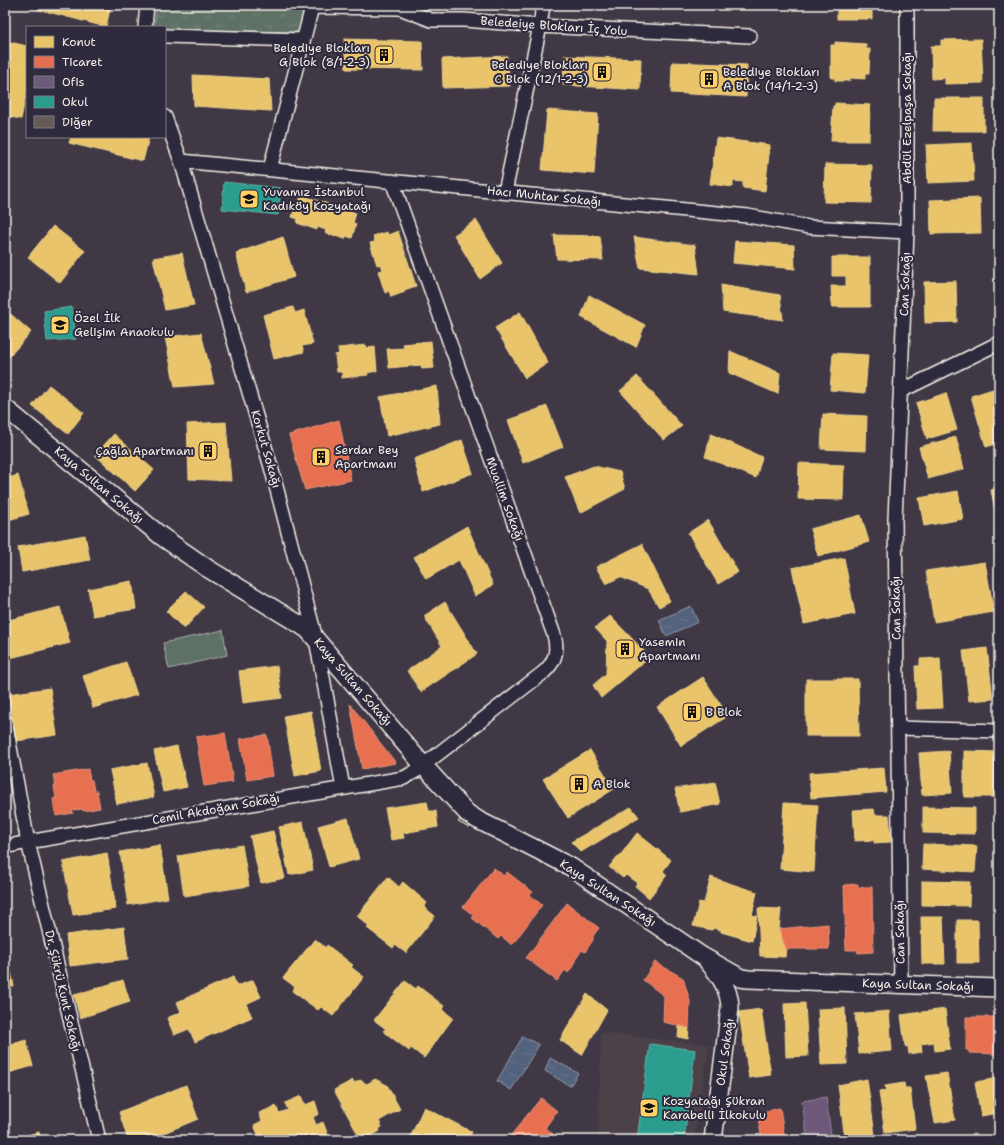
<svg xmlns="http://www.w3.org/2000/svg" width="1004" height="1145" font-family="'Shantell Sans',sans-serif">
  <style>
    .built { fill: #4c4249 }
    .grass { fill: #5e6f66; stroke: #a9b0a7 }
    .park { fill: url(#park-tufts); stroke: #a9b0a7 }
    .water { fill: url(#water-ripples); stroke: #939ba8 }
    .homes { fill: #e9c46a; stroke: #ecd290 }
    .shops { fill: #e76f51; stroke: #eb967e }
    .offices { fill: #6d597a; stroke: #96879b }
    .schools { fill: #2a9d8f; stroke: #67b6aa }
    .building { fill: #675956; stroke: #f4f1e8 }
    .lines { fill: none; stroke-linecap: round; stroke-linejoin: round }
    .minor-casing { stroke: #f4f1e8; stroke-width: 16 }
    .tertiary-casing { stroke: #f4f1e8; stroke-width: 20 }
    .minor { stroke: #2f2a3d; stroke-width: 13 }
    .tertiary { stroke: #2f2a3d; stroke-width: 17 }
    .labels { text-anchor: middle; stroke-width: 4; stroke-linejoin: round; paint-order: stroke }
    .street-label { font-size: 12px; fill: #f4f1e8; stroke: #2f2a3d }
    .poi-label { font-size: 12px; fill: #f4f1e8; stroke: #2f2a3d; text-anchor: start }
  </style>
  <defs>
    <pattern id="park-tufts" width="24" height="20" patternUnits="userSpaceOnUse"><rect width="24" height="20" fill="#5e6f66"/><path d="M3 7l-1-3M5 7V3M7 7l1-3M15 17l-1-3M17 17v-4M19 17l1-3" fill="none" stroke="#76847c"/></pattern>
    <pattern id="water-ripples" width="26" height="14" patternUnits="userSpaceOnUse"><rect width="26" height="14" fill="#53627d"/><path d="M2 4q2-2 4 0t4 0M15 11q2-2 4 0t4 0" fill="none" stroke="#6c798f"/></pattern>
  </defs>
  <rect width="100%" height="100%" fill="#403844"/>
  <filter id="ink" filterUnits="userSpaceOnUse"><feTurbulence type="fractalNoise" baseFrequency=".025" numOctaves="2"/><feDisplacementMap in="SourceGraphic" scale="8" xChannelSelector="R" yChannelSelector="G"/><feConvolveMatrix kernelMatrix="1 2 1 2 8 2 1 2 1" color-interpolation-filters="sRGB"/></filter>
  <g filter="url(#ink)">
    <path class="built" d="M601,1033L709,1045L694,1140H598Z"/>
    <path class="grass" d="M223,630L227,655L169,669L163,643Z"/>
    <path class="park" d="M157,5H307L301,32L165,30V27H154Z"/>
    <path class="water" d="M691,606L698,622L666,636L659,620Z
      M523,1036L539,1045L511,1090L497,1081Z
      M550,1058L578,1073L570,1086L545,1071Z"/>
    <path class="homes" d="M38,5H111L106,27L37,9Z
      M837,5H872V19H837Z
      M344,39L422,41L423,70L346,69Z
      M981,39L983,83L945,84V78L932,79L931,46H941V40Z
      M5,41L27,46V90L21,119L5,116Z
      M835,42L866,44V49H870L869,74H865V79L850,78V81H835V78H831V45H835Z
      M507,56L510,86L443,88L442,59Z
      M564,56L641,59L640,90L563,85Z
      M672,62L747,65L746,97L671,93Z
      M193,75L269,79L271,111L194,106Z
      M934,98H984V131H933Z
      M835,103L870,105L869,141H831L833,106H835Z
      M547,110L598,114L594,174L542,170Z
      M71,137H149L143,161L69,143Z
      M716,138L770,145L765,191L743,188V182L733,181V187L710,184Z
      M972,143L974,181L928,183L926,145Z
      M825,164L872,165L871,203L824,202Z
      M301,195L356,213L353,223L356,224L352,238L346,236L345,239L325,233L326,230L317,227V230L297,223L298,219L292,217L296,204H299Z
      M980,198L981,233L931,234L930,200Z
      M476,220L502,263L480,279L454,235Z
      M53,226L85,251L60,283L28,257Z
      M398,231L416,286L404,290L405,292L391,297L389,291L385,293L378,271L383,270L381,264L377,265L370,243L375,242L373,236L387,232L388,235Z
      M554,235L600,236L603,260L557,259Z
      M283,237L294,277L246,292L236,253Z
      M634,237L695,245L699,274L640,268Z
      M735,241L794,245L795,269L733,263Z
      M182,253L194,305L165,310L153,258Z
      M832,257H870V307H832L831,286H846V276H832Z
      M956,281L957,322L925,323L924,282Z
      M721,285L780,295L783,320L723,312Z
      M589,295L645,325L636,347L581,317Z
      M293,307L295,313L304,310L313,344L302,346L304,352L274,359L263,315Z
      M5,309L31,332L8,358L5,356Z
      M520,312L548,363L525,378L495,328Z
      M201,333L214,384L175,387L165,337Z
      M431,341L434,368L422,369L421,365L389,368L387,349L404,348L403,344Z
      M366,345L367,348L375,347L377,371L367,373L368,375L342,378V372H337L335,355L339,354L338,348Z
      M730,351L780,373L778,394L729,373Z
      M833,353L868,355L865,393L830,390Z
      M637,376L682,426L664,440L620,391Z
      M49,385L84,413L68,434L32,406Z
      M437,386L440,424L387,436L380,397Z
      M999,387V443L986,447L971,396Z
      M946,393L957,430L927,439L916,403Z
      M547,406L563,447L523,463L508,420Z
      M823,414L867,416L866,451L821,449Z
      M226,422L231,481L189,479L187,424Z
      M114,434L154,470L135,491L95,455Z
      M711,434L762,457L756,478L705,457Z
      M956,437L964,469L928,479L919,447Z
      M462,440L473,473L423,492L414,459Z
      M799,463L844,465L843,500L798,499Z
      M594,466L620,472L625,489L580,513L565,477Z
      M18,475L29,514L5,521V479Z
      M999,488V531L991,490Z
      M958,491L963,519L924,526L919,498Z
      M861,515L869,542L818,556L810,529Z
      M708,520L738,572L718,584L688,533Z
      M467,526L493,585L475,596L459,560L426,579L414,557Z
      M85,535L90,560L22,572L18,547Z
      M642,544L670,601L659,607L648,589L620,577L606,584L596,567Z
      M844,558L855,614L804,624L792,568Z
      M985,562L994,612L934,622L926,571Z
      M132,581L136,609L93,616L88,589Z
      M186,591L204,607L184,629L166,611Z
      M445,602L477,654L421,692L407,671L442,646L424,616Z
      M60,607L70,643L10,658L5,638V621Z
      M610,616L650,657L601,698L593,685L606,674L607,641L595,628Z
      M987,648L993,699L969,701L963,651Z
      M940,658L943,708L917,709L915,666H920V659Z
      M126,662L137,695L93,708L83,676Z
      M277,666L282,698L243,703L239,671Z
      M703,677L728,716L681,746L657,707Z
      M806,679H858L859,736H806Z
      M50,688L57,735L16,741L8,694Z
      M311,711L321,771L295,776L284,716Z
      M177,746L187,787L163,792L154,751Z
      M590,750L614,789L568,818L543,779Z
      M949,751L952,793L922,795L919,753Z
      M964,751L999,752V797H964Z
      M147,763L154,797L117,804L110,770Z
      M884,768L886,792L811,798L809,773Z
      M715,782L720,804L680,812L675,789Z
      M427,802L429,811H436L438,827L403,833L404,838L391,840L385,808Z
      M784,803L818,805L814,872L780,869Z
      M631,807L639,817L581,852L571,842Z
      M923,807L975,808V834L923,833Z
      M874,809L875,815H889L891,842L874,843V840L855,841L853,810Z
      M348,818L359,859L329,867L318,826Z
      M303,822L313,870L289,875L279,827Z
      M273,831L285,878L261,883L250,836Z
      M637,833L671,860L663,871L667,875L649,898L635,886L637,883L626,875L623,878L609,867L618,856L619,857Z
      M923,844L977,846L975,872L922,869Z
      M160,845L168,898L128,905L120,852Z
      M242,845L249,886L184,896L178,856Z
      M107,853L116,909L73,915L63,862Z
      M388,877L399,887L403,882L427,903L424,907L435,916L406,953L395,945L393,948L367,928L369,926L357,916Z
      M711,877L744,888L757,892L752,915L757,916L752,941L721,932V930L713,928L712,930L693,926L699,902L704,903Z
      M922,881L970,882L969,906L922,905Z
      M758,908L781,909L779,929L786,949L785,957L760,956Z
      M921,917H943L945,964H922Z
      M957,920H978L979,963H957Z
      M124,927L128,959L70,966L66,935Z
      M315,939L326,948L327,945L353,965L351,967L364,977L333,1016L321,1007L318,1010L292,991L295,987L283,978Z
      M10,967L14,986L5,988V968Z
      M233,977L237,986L253,980L261,997L246,1004L252,1017L195,1042L189,1029L174,1035L167,1018L181,1012L177,1002Z
      M123,980L130,1002L80,1018L74,995Z
      M405,981L416,989L418,986L444,1006L442,1009L453,1018L424,1058L411,1048L409,1051L383,1031L386,1029L374,1020Z
      M587,994L607,1010L582,1055L560,1040Z
      M805,1003L808,1056L786,1057L784,1004Z
      M845,1008L847,1064L821,1065L818,1009Z
      M761,1009L771,1075L749,1078L739,1012Z
      M945,1009L950,1049L935,1051L934,1042L921,1044L922,1052L909,1054L908,1047L905,1046L901,1015Z
      M889,1011L892,1051L859,1054L855,1014Z
      M679,1026L689,1028L688,1039L678,1037Z
      M26,1040L33,1066L5,1074V1046Z
      M947,1073L955,1120L935,1123L926,1076Z
      M999,1078V1113L981,1116L975,1082Z
      M375,1079L387,1085L400,1109L379,1121L382,1127L379,1129L380,1131L364,1140H361L334,1090L353,1080L354,1083L360,1080L367,1084Z
      M867,1079L875,1135L845,1140L838,1085Z
      M904,1083L905,1088H910L915,1129L885,1133L879,1092L886,1091L885,1086Z
      M186,1085L198,1119L147,1140H128L119,1112Z
      M301,1096L305,1105L315,1101L319,1114L313,1117L316,1125L323,1122L328,1135L319,1138L320,1140H267L264,1135L259,1137L254,1125L262,1121L259,1113L276,1106L279,1113L288,1110L285,1103Z
      M424,1107L472,1132L468,1140H409Z
      M39,1132L41,1140H8Z"/>
    <path class="shops" d="M339,420L351,480L305,490L289,435Z
      M350,704L396,763L362,769Z
      M225,733L233,782L204,786L196,737Z
      M267,735L273,776L247,780L240,739Z
      M88,769L90,780H92L94,791H97L100,808L83,811V809L72,810L73,813L56,816L53,799L56,798L54,786H56L53,775Z
      M494,868L504,876L507,872L533,892L530,895L542,905L512,945L501,936L498,939L472,918L474,916L463,907Z
      M858,884V888L872,887L873,952L858,953L857,950H846L844,885Z
      M567,903L599,928L593,936V940L585,952L582,950L575,960V963L568,973L565,970L557,981L526,958Z
      M828,924L829,949H786L779,929Z
      M655,962L683,978L690,1001L689,1028L663,1022L664,996L643,980Z
      M966,1017H999V1054L969,1053V1050H966Z
      M541,1098L557,1111L545,1128L561,1140H507Z
      M780,1108L785,1140H762L757,1113Z"/>
    <path class="offices" d="M826,1097L831,1135L807,1137L802,1101Z"/>
    <path class="schools" d="M224,182L281,188L278,215L222,209Z
      M72,307L76,339L47,341L44,311Z
      M650,1044L695,1050L684,1140H637Z"/>
    <path class="building" d="M461,818L471,824L469,828L458,822Z"/>
    <g class="lines">
      <g class="minor-casing">
        <path id="minor" d="M145,27L147,5
          M165,36L303,40
          M165,117L181,161L271,467L316,639L343,788
          M181,161L748,216L809,227L907,232
          M270,169L312,7L400,8L431,20H464L540,26L750,36
          M505,192L540,26L543,5
          M901,391L999,343
          M5,721L28,842L99,1140
          M898,728L999,731
          M5,847L28,842L404,778L416,771L544,672C556,661 558,650 554,635L392,181
          M901,985L895,520L907,232V5"/>
      </g>
      <g class="tertiary-casing">
        <path id="tertiary" d="M5,408L161,536L207,568L299,624L308,630L423,765L467,813L478,820L532,847L571,867L702,956L741,978L748,979L999,988
          M708,962C719,974 730,990 730,1008L713,1140"/>
      </g>
      <use href="#minor" class="minor"/>
      <use href="#tertiary" class="tertiary"/>
    </g>
  </g>
  <defs>
    <g id="building-square" transform="scale(1)"><rect x="-9" y="-9" width="18" height="18" rx="4" fill="#ffd166" stroke="#2f2a3d"/><path d="M-4-6H4V6H1V3H-1V6H-4ZM-2.5-4.3h1.7v1.8h-1.7ZM.8-4.3h1.7v1.8H.8ZM-2.5-1h1.7V.8h-1.7ZM.8-1h1.7V.8H.8Z" fill="#111"/></g>
    <g id="school-square" transform="scale(1)"><rect x="-9" y="-9" width="18" height="18" rx="4" fill="#ffd166" stroke="#2f2a3d"/><path d="M0-5L7-2L0 1L-7-2ZM-4 1L0 2.5L4 1V4Q0 6-4 4Z" fill="#111"/></g>
  </defs>
  <g fill-rule="evenodd">
    <use href="#building-square" x="384" y="55"/>
    <use href="#building-square" x="602" y="72"/>
    <use href="#building-square" x="709" y="79"/>
    <use href="#school-square" x="249" y="199"/>
    <use href="#school-square" x="60" y="325"/>
    <use href="#building-square" x="208" y="451"/>
    <use href="#building-square" x="321" y="457"/>
    <use href="#building-square" x="625" y="649"/>
    <use href="#building-square" x="692" y="712"/>
    <use href="#building-square" x="579" y="784"/>
    <use href="#school-square" x="649" y="1108"/>
  </g>
  <g class="labels">
    <g class="street-label">
      <text transform="translate(554 26) rotate(4)" y="4">Beledeiye Blokları İç Yolu</text>
      <text transform="translate(907 118) rotate(-90)" y="4">Abdül Ezelpaşa Sokağı</text>
      <text transform="translate(544 196) rotate(6)" y="4">Hacı Muhtar Sokağı</text>
      <text transform="translate(905 284) rotate(-88)" y="4">Can Sokağı</text>
      <text transform="translate(266 449) rotate(74)" y="4">Korkut Sokağı</text>
      <text transform="translate(99 485) rotate(40)" y="4">Kaya Sultan Sokağı</text>
      <text transform="translate(505 499) rotate(70)" y="4">Muallim Sokağı</text>
      <text transform="translate(896 608) rotate(-91)" y="4">Can Sokağı</text>
      <text transform="translate(353 682) rotate(49)" y="4">Kaya Sultan Sokağı</text>
      <text transform="translate(216 809) rotate(-10)" y="4">Cemil Akdoğan Sokağı</text>
      <text transform="translate(608 893) rotate(33)" y="4">Kaya Sultan Sokağı</text>
      <text transform="translate(900 932) rotate(-91)" y="4">Can Sokağı</text>
      <text transform="translate(918 985) rotate(2)" y="4">Kaya Sultan Sokağı</text>
      <text transform="translate(63 991) rotate(77)" y="4">Dr. Şükrü Kunt Sokağı</text>
      <text transform="translate(725 1052) rotate(-82)" y="4">Okul Sokağı</text>
    </g>
    <g class="poi-label">
      <text x="370" y="52" text-anchor="end">Belediye Blokları<tspan x="370" dy="14">G Blok (8/1-2-3)</tspan></text>
      <text x="588" y="69" text-anchor="end">Belediye Blokları<tspan x="588" dy="14">C Blok (12/1-2-3)</tspan></text>
      <text x="723" y="76">Belediye Blokları<tspan x="723" dy="14">A Blok (14/1-2-3)</tspan></text>
      <text x="263" y="196">Yuvamız İstanbul<tspan x="263" dy="14">Kadıköy Kozyatağı</tspan></text>
      <text x="74" y="322">Özel İlk<tspan x="74" dy="14">Gelişim Anaokulu</tspan></text>
      <text x="335" y="454">Serdar Bey<tspan x="335" dy="14">Apartmanı</tspan></text>
      <text x="194" y="455" text-anchor="end">Çağla Apartmanı</text>
      <text x="639" y="646">Yasemin<tspan x="639" dy="14">Apartmanı</tspan></text>
      <text x="706" y="716">B Blok</text>
      <text x="593" y="788">A Blok</text>
      <text x="663" y="1105">Kozyatağı Şükran<tspan x="663" dy="14">Karabelli İlkokulu</tspan></text>
    </g>
  </g>
  <rect width="1004" height="1145" fill="none" stroke="#2f2a3d" stroke-width="20"/>
  <rect x="10" y="10" width="984" height="1125" fill="none" stroke="#f4f1e8" stroke-width="1.5" filter="url(#ink)"/>
  <rect x="26" y="26" width="140" height="112" fill="#2f2a3d" stroke="#7e7a81"/>
  <rect x="34" y="36" width="20" height="12" fill="#e9c46a" stroke="#7e7a81"/>
  <text x="62" y="46" font-size="12" fill="#f4f1e8">Konut</text>
  <rect x="34" y="56" width="20" height="12" fill="#e76f51" stroke="#7e7a81"/>
  <text x="62" y="66" font-size="12" fill="#f4f1e8">Ticaret</text>
  <rect x="34" y="76" width="20" height="12" fill="#6d597a" stroke="#7e7a81"/>
  <text x="62" y="86" font-size="12" fill="#f4f1e8">Ofis</text>
  <rect x="34" y="96" width="20" height="12" fill="#2a9d8f" stroke="#7e7a81"/>
  <text x="62" y="106" font-size="12" fill="#f4f1e8">Okul</text>
  <rect x="34" y="116" width="20" height="12" fill="#675956" stroke="#7e7a81"/>
  <text x="62" y="126" font-size="12" fill="#f4f1e8">Diğer</text>
</svg>
